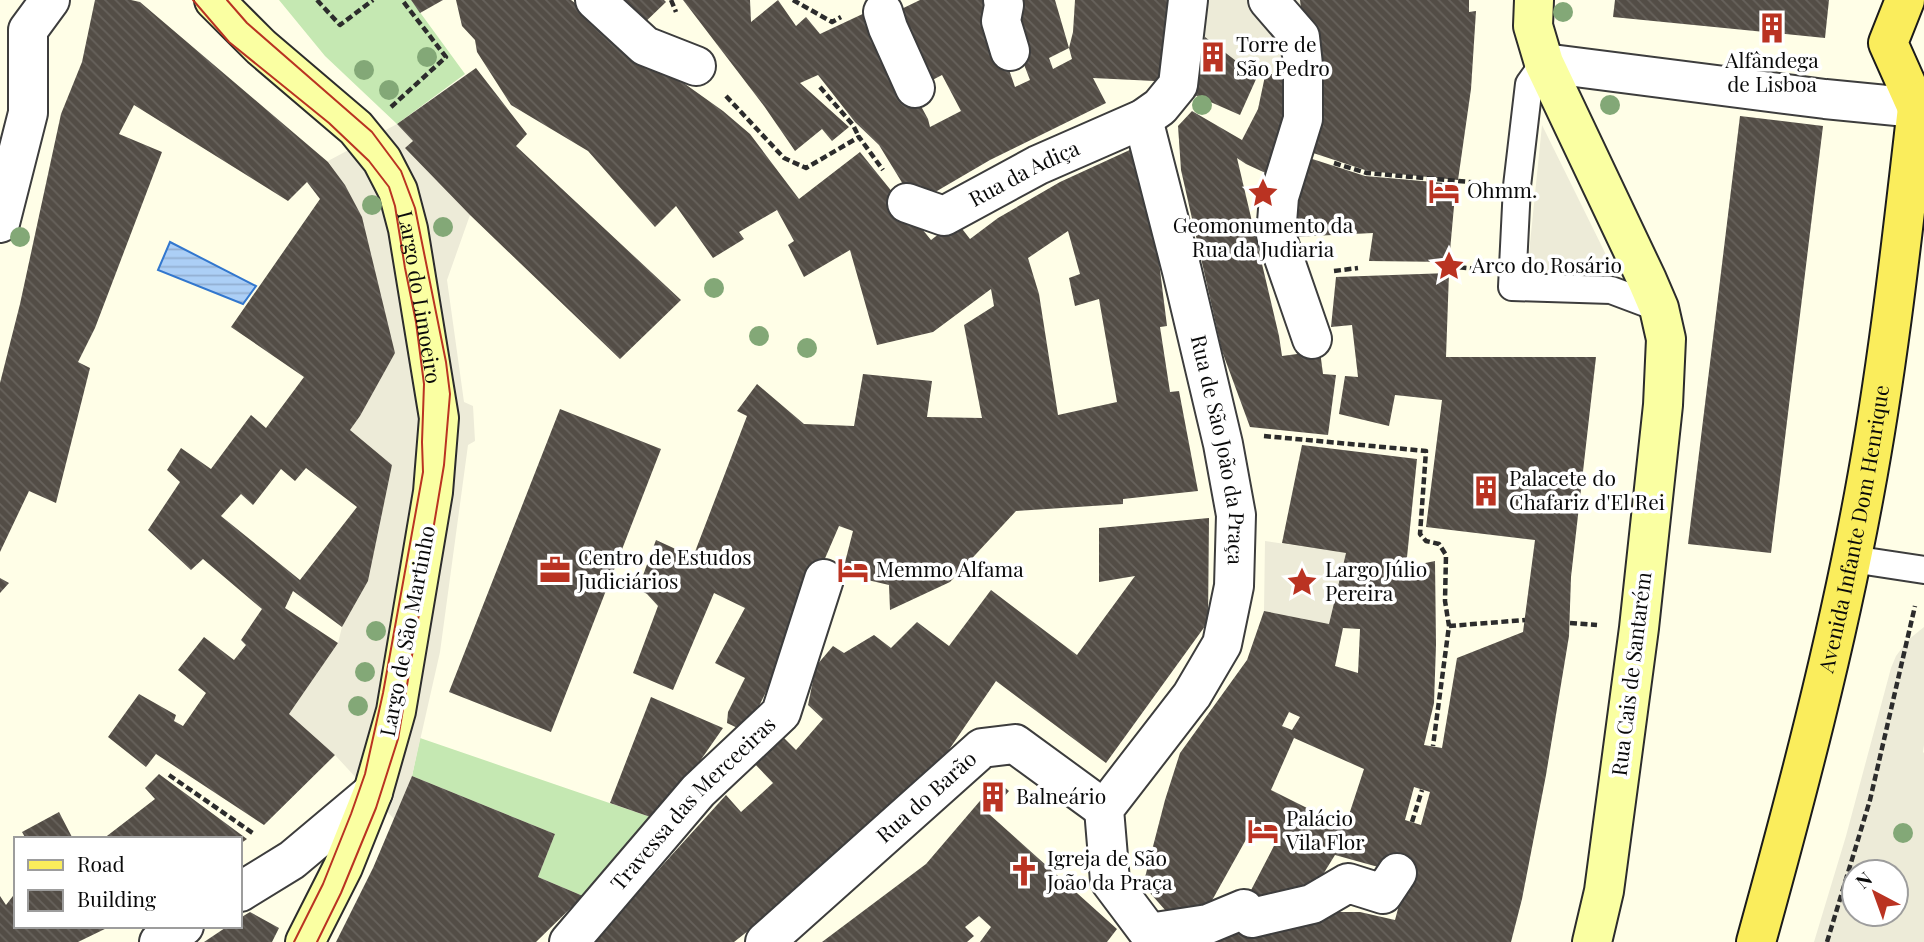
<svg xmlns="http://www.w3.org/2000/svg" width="1924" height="942" font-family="'Playfair Display',serif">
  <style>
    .garden { fill: #c5e8b2 }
    .plaza { fill: #edebd8; fill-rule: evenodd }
    .water { fill: url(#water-rules); stroke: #3277ce; stroke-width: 2 }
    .building { fill: url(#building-back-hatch); fill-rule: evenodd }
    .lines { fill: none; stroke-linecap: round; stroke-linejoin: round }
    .lane-casing { stroke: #3d3d3d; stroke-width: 30 }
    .street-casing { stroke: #3d3d3d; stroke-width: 42 }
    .secondary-casing { stroke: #2c2c2c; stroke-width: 42 }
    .primary-casing { stroke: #1b1b1b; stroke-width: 42 }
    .path { stroke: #2c2c2c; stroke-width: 4.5; stroke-dasharray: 7 3.5; stroke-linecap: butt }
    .lane { stroke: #fff; stroke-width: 26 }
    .street { stroke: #fff; stroke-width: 38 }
    .secondary { stroke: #faffa2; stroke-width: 38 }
    .primary { stroke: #faed5c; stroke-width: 38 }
    .tram { stroke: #ba3322; stroke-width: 2 }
    .tree { fill: #83a877 }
    .labels { text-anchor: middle; stroke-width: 7; stroke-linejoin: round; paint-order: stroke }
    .poi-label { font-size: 21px; fill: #0a0a0a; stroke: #fff; text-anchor: start }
    .street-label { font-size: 21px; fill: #0a0a0a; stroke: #fff }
  </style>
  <defs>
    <pattern id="water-rules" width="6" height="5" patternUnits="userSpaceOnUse" patternTransform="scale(1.75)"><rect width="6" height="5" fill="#accff6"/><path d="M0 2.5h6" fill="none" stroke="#93b0d2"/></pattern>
    <pattern id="building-back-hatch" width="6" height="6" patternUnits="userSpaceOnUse" patternTransform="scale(1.75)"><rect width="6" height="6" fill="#534d46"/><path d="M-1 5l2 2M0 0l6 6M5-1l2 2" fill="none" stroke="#67625c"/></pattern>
  </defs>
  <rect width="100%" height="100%" fill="#fffee7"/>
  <path class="garden" d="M279,0H411L465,74L397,124L325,56Z
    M420,738L659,820L583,896L538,877L555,834L412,776Z"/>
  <path class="plaza" d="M1177,0H1300L1308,64L1257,77L1205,37L1181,89Z
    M397,124L413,141L406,148L470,215L447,280L464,402L473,406L475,441L468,445L440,652L412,776L394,819L335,755L289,714L338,643L342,627L368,581L392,465L350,430L360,416L395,353L344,185L328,161Z
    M1542,125L1616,275L1527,273Z
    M1265,541L1346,553L1329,624L1264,611Z
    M1924,627V745L1923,752L1924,753V942H1814L1846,836L1891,668L1896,656L1908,640ZM1854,872H1896V914H1854Z"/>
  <path class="water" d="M170,242L256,286L243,304L158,270Z"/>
  <path class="building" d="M95,0H131L140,2L328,162L345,185L362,217L395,353L360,416L350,430L392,465L368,581L342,627L293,591L285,608L338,643L289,714L335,755L264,825L156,754L146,767L108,737L139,694L176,715L174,721L183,726L206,693L178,670L204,637L234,660L246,645L241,640L262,609L203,559L191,570L148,530L180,482L167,470L181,448L211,469L251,415L266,428L304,377L231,327L320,199L307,182L288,201L134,105L119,134L162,152L95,328L78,362L90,368L56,503L29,491L0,552V383L20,304L61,114L82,62ZM306,468L357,507L300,580L221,516L241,494L253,505L281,469L295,481Z
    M411,0H443L420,13Z
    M456,0H571L619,37L723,111L750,134L799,199L860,152L931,240L956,221L970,239L998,218L1060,182L1134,148L1158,254L1167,326L1160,327L1170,392L1179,391L1198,491L1123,499V504L1016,511L950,582L890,610L889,585L842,574L853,531L839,526L776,672L746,732L727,723L728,712L745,678L715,663L745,608L714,593L673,690L633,673L658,606L647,594L638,589L656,540L693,557L747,416L737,411L757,384L804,424L854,426L863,374L932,381L927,417L982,418L964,325L994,306L991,289L933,332L877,345L850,250L804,277L788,245L794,241L777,210L739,232L744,239L713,258L676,206L655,227L588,151L511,105L477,52L475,40L462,26ZM1068,231L1080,274L1069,278L1075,306L1099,299L1117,402L1058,415L1039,294L1028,258Z
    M609,0H664L666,2L640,27Z
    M683,0H750L751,22L778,0L796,26L806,17L820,34L869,11L928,119L930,127L961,111L942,75L919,87L889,15L920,0H993L997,35L1015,87L1030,80L1007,21L1015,0H1055L1069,48L1049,58L1053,69L1072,59L1069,48L1073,32L1075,0H1177L1175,82L1093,78L1106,103L990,160L925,198L909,194L879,145L855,122L818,75L800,83L849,127L832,141L822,129L795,151L764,106Z
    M1300,0H1469V12L1476,11L1471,89L1458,180L1368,171L1301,149L1310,83Z
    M1615,0H1829L1825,38L1613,17Z
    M1205,37L1257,77L1240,115L1181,89Z
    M1299,66L1274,177L1246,164L1237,158L1279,336L1282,356L1320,351L1323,374L1336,375L1328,435L1250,427L1222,351L1181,170L1178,126L1192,111L1242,140L1258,109L1265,76Z
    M476,68L527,134L516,146L681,300L620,359L470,215L405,148L413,141L397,124Z
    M1740,116L1823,126L1771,553L1688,544Z
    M1303,156L1365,176L1456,184L1449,262L1369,261L1373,233L1292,237Z
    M1449,273L1446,357H1596L1571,577L1569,636L1546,775L1522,899L1511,942H1200L1315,912H1360L1395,920L1407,875L1335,855L1309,897L1259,905L1249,894L1277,840L1253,827L1205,913L1166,911L1143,885L1165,800L1180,753L1247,660L1264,611L1329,624L1346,553L1282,543L1302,445L1417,459L1406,567L1435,561L1436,645L1434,703L1424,745L1442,748L1457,658L1523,632L1535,540L1426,527L1442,400L1395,395L1389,426L1339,414L1345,376L1358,377L1352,325L1331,327L1336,277ZM1343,628L1360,629L1358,673L1335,666ZM1289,712L1300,717L1292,730L1282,726ZM1294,738L1364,769L1345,827L1271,790ZM1414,787L1430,792L1421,825L1405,820Z
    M560,409L661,449L551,732L449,692Z
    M1209,518L1208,622L1106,763L996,681L944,757L753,927L734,942H593L726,795L741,812L773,783L752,761L778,732L796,750L823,719L808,705L816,666L833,646L844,653L874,635L891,648L917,622L949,646L991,590L1077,655L1135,576L1099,582V528Z
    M0,578L9,583L0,593Z
    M651,697L723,728L659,820L610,803Z
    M159,774L247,839L240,844V839H103L155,799L145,788Z
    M412,776L555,834L538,877L583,896L536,942H336L373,868Z
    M997,781L1009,791L989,814L1117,929L1107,942H980L991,927L979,916L965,927L974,936L967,942H822L926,864Z
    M59,812L73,839H26L22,832Z
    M16,892V926H111L78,942H0V896L6,905Z
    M250,912L279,928L272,942H204L228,926H240V918Z"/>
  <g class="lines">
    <g class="lane-casing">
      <path id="lane" d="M1544,63L1529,84L1517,186L1512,287L1611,290L1659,308
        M1852,559L1924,570"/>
    </g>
    <g class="street-casing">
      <g id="street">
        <path d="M595,0L645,46L696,66"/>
        <path d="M1003,0L1004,5L1001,21L1010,51"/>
        <path d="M1268,0L1300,37L1303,65V119L1279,197L1276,235L1312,339"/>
        <path d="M883,12L888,28L915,88"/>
        <path d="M1544,63L1825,99L1917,108"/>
        <path id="s1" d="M1143,119L1182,271L1223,444L1236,515L1234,586L1222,644L1192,695L1104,809L1110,881L1149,933"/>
        <path id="s2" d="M907,203L944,216L1038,165L1143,119L1160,107L1178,85L1188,0"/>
        <path d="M0,223L28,113V30L50,0"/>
        <path d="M240,892L292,860L373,792"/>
        <path d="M1149,933L1208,924L1244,909L1252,918L1312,904L1348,883L1383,894L1397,873"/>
        <path d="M159,942L184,926"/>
        <path id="s3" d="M569,942L698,791L781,713L824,579"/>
        <path id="s4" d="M765,942L982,748L1015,744L1104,809"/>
      </g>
    </g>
    <g class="secondary-casing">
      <g id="secondary">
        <path id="s5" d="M214,0L261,47L356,128L382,160L398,191L408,229L439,418L433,492L396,711L373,792L343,867L305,942"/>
        <path d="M1534,0L1533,26L1544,63L1647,280L1659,308L1666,339L1663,405L1639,628L1604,891L1592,942"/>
      </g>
    </g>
    <g class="primary-casing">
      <g id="primary">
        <path d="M1905,0L1888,43L1917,108"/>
        <path id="s6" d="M1756,942C1797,794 1836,646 1864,495C1888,367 1902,238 1917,108L1924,100"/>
      </g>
    </g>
    <path class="path" d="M317,0L340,25L373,0
      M671,0L676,12
      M793,0L832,22L841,17
      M820,87L853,125L859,137
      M726,96L784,158L806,168L859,137L883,170
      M391,107L446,57L402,0
      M1334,163L1367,173L1481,183
      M1449,266L1476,269
      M1334,271L1358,268
      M1264,436L1426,451L1420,534L1426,541L1439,544L1446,555L1445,601L1449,626L1433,746
      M1570,623L1597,625
      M1449,626L1525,620
      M169,775L254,834
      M1412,822L1422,790
      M1827,942L1870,800L1915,606"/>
    <use href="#lane" class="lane"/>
    <use href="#street" class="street"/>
    <use href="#secondary" class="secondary"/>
    <use href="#primary" class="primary"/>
    <path class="tram" d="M193,0L229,42L329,123L369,161L389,187L395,206L405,268L416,322L424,384L422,442L423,472L383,693L365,774L351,814L323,884L294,942
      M227,0L247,23L372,132L401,171L415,208L446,362L450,394L444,465L398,739L376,808L341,893L317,942"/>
  </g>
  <g class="tree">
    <circle cx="1563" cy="12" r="10"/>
    <circle cx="427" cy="57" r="10"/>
    <circle cx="364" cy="70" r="10"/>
    <circle cx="389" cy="90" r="10"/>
    <circle cx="1202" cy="105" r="10"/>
    <circle cx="1610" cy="105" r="10"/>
    <circle cx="372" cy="205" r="10"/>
    <circle cx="443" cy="227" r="10"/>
    <circle cx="20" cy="237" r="10"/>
    <circle cx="714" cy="288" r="10"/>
    <circle cx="759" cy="336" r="10"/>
    <circle cx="807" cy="348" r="10"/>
    <circle cx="376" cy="631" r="10"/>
    <circle cx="365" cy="672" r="10"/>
    <circle cx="358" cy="706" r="10"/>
    <circle cx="1903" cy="833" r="10"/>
  </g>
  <defs>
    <g id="building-bare" transform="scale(2.415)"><path d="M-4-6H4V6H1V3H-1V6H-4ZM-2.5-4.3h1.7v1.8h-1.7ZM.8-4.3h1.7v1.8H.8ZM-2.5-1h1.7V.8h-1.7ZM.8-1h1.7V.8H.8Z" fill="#ba3322" stroke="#fff" stroke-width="2.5" paint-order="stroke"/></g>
    <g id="hotel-bare" transform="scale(2.415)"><path d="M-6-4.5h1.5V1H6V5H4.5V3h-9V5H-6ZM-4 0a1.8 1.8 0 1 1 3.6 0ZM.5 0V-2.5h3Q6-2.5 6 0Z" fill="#ba3322" stroke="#fff" stroke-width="2.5" paint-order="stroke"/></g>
    <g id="sight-bare" transform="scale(2.415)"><path d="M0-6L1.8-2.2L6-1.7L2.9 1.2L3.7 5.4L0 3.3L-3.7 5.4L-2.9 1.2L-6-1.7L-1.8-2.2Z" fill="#ba3322" stroke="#fff" stroke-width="2.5" paint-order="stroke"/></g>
    <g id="office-bare" transform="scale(2.415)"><path d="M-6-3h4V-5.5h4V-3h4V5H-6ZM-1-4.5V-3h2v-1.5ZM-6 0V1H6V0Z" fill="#ba3322" stroke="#fff" stroke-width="2.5" paint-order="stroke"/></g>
    <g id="church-bare" transform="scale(2.415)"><path d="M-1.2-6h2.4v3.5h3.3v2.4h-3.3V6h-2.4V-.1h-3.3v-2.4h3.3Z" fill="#ba3322" stroke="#fff" stroke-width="2.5" paint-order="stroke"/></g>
  </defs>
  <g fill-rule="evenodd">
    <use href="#building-bare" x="1772" y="28"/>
    <use href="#building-bare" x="1213" y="57"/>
    <use href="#hotel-bare" x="1444" y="191"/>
    <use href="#sight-bare" x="1263" y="193"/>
    <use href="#sight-bare" x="1449" y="266"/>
    <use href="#building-bare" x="1486" y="491"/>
    <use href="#office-bare" x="555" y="570"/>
    <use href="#hotel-bare" x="853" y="570"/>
    <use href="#sight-bare" x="1302" y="582"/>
    <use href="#building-bare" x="993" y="797"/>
    <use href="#hotel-bare" x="1263" y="831"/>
    <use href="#church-bare" x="1024" y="871"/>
  </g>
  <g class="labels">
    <g class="poi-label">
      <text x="1236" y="52">Torre de<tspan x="1236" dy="24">São Pedro</tspan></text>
      <text x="1772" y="68" text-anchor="middle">Alfândega<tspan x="1772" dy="24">de Lisboa</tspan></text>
      <text x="1467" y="198">Ohmm.</text>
      <text x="1263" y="233" text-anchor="middle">Geomonumento da<tspan x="1263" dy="24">Rua da Judiaria</tspan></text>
      <text x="1472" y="273">Arco do Rosário</text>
      <text x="1509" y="486">Palacete do<tspan x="1509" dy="24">Chafariz d'El Rei</tspan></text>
      <text x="578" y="565">Centro de Estudos<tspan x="578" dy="24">Judiciários</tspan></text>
      <text x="876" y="577">Memmo Alfama</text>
      <text x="1325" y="577">Largo Júlio<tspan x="1325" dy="24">Pereira</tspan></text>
      <text x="1016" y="804">Balneário</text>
      <text x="1286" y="826">Palácio<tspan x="1286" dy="24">Vila Flor</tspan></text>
      <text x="1047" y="866">Igreja de São<tspan x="1047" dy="24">João da Praça</tspan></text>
    </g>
    <g class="street-label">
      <text dy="7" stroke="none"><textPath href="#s2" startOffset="130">Rua da Adiça</textPath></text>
      <text dy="7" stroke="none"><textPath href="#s5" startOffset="376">Largo do Limoeiro</textPath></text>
      <text dy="7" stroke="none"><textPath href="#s1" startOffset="340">Rua de São João da Praça</textPath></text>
      <text dy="7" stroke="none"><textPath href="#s6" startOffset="425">Avenida Infante Dom Henrique</textPath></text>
      <text transform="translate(408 631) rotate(-79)" y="7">Largo de São Martinho</text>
      <text transform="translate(1632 674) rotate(-83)" y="7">Rua Cais de Santarém</text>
      <text dy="7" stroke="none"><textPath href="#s4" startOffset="217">Rua do Barão</textPath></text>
      <text dy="7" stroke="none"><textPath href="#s3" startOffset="186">Travessa das Merceeiras</textPath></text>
    </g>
  </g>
  <rect x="14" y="837" width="228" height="91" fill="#ffffff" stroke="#9d9d9d" stroke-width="2"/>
  <rect x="28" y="860" width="35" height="10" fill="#faed5c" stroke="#9d9d9d" stroke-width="2"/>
  <text x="77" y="872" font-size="21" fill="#0a0a0a">Road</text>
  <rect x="28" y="890" width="35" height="21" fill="url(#building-back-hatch)" stroke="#9d9d9d" stroke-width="2"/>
  <text x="77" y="907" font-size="21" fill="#0a0a0a">Building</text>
  <g transform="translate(1875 893) rotate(319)"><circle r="33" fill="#ffffff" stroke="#9d9d9d" stroke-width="2"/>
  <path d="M0-5L12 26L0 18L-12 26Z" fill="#ba3322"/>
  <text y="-10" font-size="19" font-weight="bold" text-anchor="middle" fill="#0a0a0a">N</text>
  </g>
</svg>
